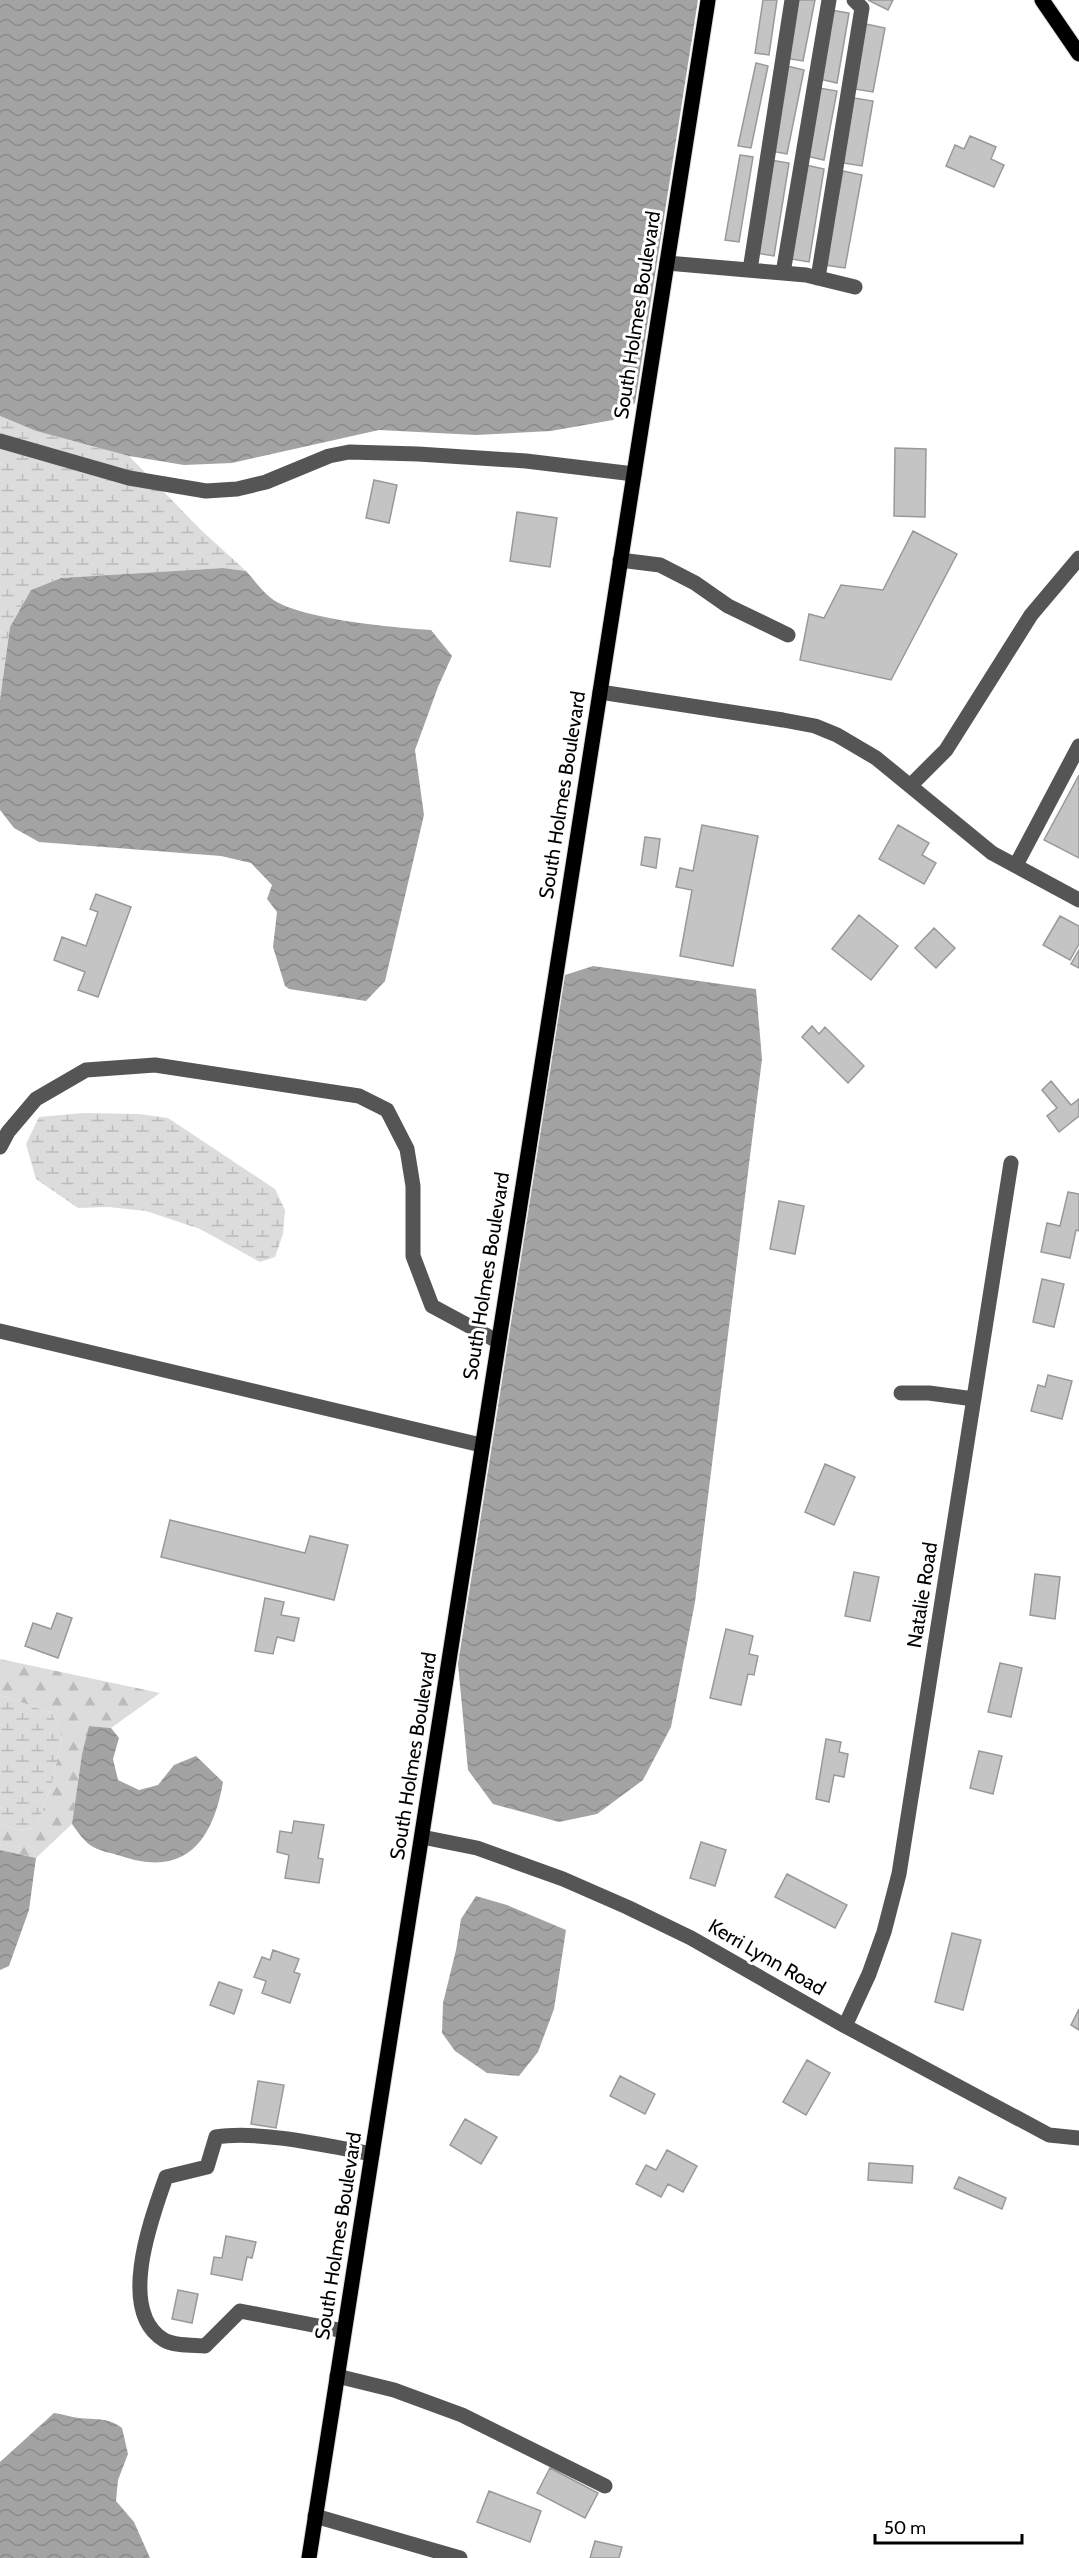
<svg xmlns="http://www.w3.org/2000/svg" width="1079" height="2558" font-family="Cabin,sans-serif">
  <style>
    .forest { fill: url(#forest-firs) }
    .wetland { fill: url(#wetland-marsh) }
    .water { fill: url(#water-waves) }
    .building { fill: #c4c4c4; stroke: #999; stroke-width: 1.5 }
    .lines { fill: none; stroke-linecap: round; stroke-linejoin: round }
    .major-casing { stroke: #dbdbdb; stroke-width: 17 }
    .minor { stroke: #555; stroke-width: 15 }
    .major { stroke: #000; stroke-width: 15 }
    .labels { text-anchor: middle; stroke-width: 6; stroke-linejoin: round; paint-order: stroke }
    .street-label { font-size: 20px; fill: #000; stroke: #fff }
  </style>
  <defs>
    <pattern id="forest-firs" width="22" height="20" patternUnits="userSpaceOnUse" patternTransform="scale(1.5)"><rect width="22" height="20" fill="#dcdcdc"/><path d="M5 1l3.5 6h-7zM16 11l3.5 6h-7z" fill="#bbb"/></pattern>
    <pattern id="wetland-marsh" width="20" height="14" patternUnits="userSpaceOnUse" patternTransform="scale(1.5)"><rect width="20" height="14" fill="#dcdcdc"/><path d="M1 5h8M5 5V1M11 12h8M15 12V8" fill="none" stroke="#bbb"/></pattern>
    <pattern id="water-waves" width="16" height="10" patternUnits="userSpaceOnUse" patternTransform="scale(1.5)"><rect width="16" height="10" fill="#a3a3a3"/><path d="M0 5q4-4 8 0t8 0" fill="none" stroke="#8b8b8b"/></pattern>
  </defs>
  <rect width="100%" height="100%" fill="#fff"/>
  <path class="forest" d="M0,1659L160,1693L111,1728L89,1726L82,1754L72,1824L36,1858L0,1850V1823L16,1830L36,1828L51,1787L62,1738L52,1713L0,1695Z"/>
  <path class="wetland" d="M0,416L36,431L129,456L200,529L246,571L223,568L61,578L31,590L10,627L0,700Z
    M84,1113L139,1114L168,1118L275,1189L285,1210L283,1234L275,1257L260,1262L200,1229L146,1211L108,1207L78,1208L36,1179L26,1144L39,1117Z
    M0,1695L52,1713L62,1738L51,1787L36,1828L16,1830L0,1823Z"/>
  <path class="water" d="M0,0H698L635,403L613,420L551,431L476,435L379,430L232,463L184,465L129,456L36,431L0,416Z
    M223,568L246,571C254,580 262,591 271,598C296,619 397,628 431,630L452,656L438,687L415,750L424,815L385,981L366,1001L289,989L285,986L273,947L277,912L267,899L272,885L251,863L221,856L39,842L14,828L0,810V700L10,627L31,590L61,578Z
    M593,966L756,989L762,1059L695,1602L671,1727L643,1780L597,1814L559,1822L493,1804L468,1770L458,1664L565,975Z
    M89,1726L111,1728L119,1738L113,1759L118,1780L139,1790L158,1785L174,1765L196,1756L223,1782C213,1841 185,1878 121,1856C112,1853 98,1851 90,1845C83,1840 77,1831 72,1824L82,1754Z
    M0,1850L36,1858L29,1910L9,1966L0,1970Z
    M476,1896L507,1905L566,1930L554,2009L538,2052L519,2076L487,2073L455,2051L442,2033L443,2003L456,1950L461,1919Z
    M54,2413C62,2414 71,2417 79,2418C96,2420 108,2417 122,2428L128,2454L118,2480L116,2501L134,2522L150,2558H0V2462Z"/>
  <path class="building" d="M763,0H777L769,55L755,53Z
    M796,0H815L803,61L784,58Z
    M868,0H893L888,10Z
    M831,10L849,13L837,83L819,79Z
    M866,24L885,28L873,92L854,89Z
    M756,63L768,66L751,148L738,146Z
    M787,66L804,70L787,154L770,151Z
    M819,88L837,91L824,160L806,156Z
    M854,98L873,101L862,166L843,163Z
    M970,136L996,147L991,159L1004,165L994,187L946,166L955,145L964,149Z
    M740,155L753,157L739,242L725,240Z
    M770,160L789,163L774,256L756,253Z
    M806,165L824,169L809,262L791,259Z
    M843,171L862,175L845,268L825,265Z
    M895,448L926,449L925,517L894,516Z
    M374,480L397,485L389,523L366,518Z
    M517,512L557,518L550,567L510,561Z
    M913,531L957,554L891,680L800,660L809,614L824,618L841,585L883,590Z
    M1079,775V858L1044,840Z
    M702,825L758,836L733,966L680,956L692,890L676,887L680,868L693,871Z
    M898,825L929,843L922,855L936,863L924,884L879,859Z
    M645,837L660,839L656,868L641,865Z
    M96,894L131,907L98,997L78,990L85,972L54,960L62,937L86,946L98,912L90,909Z
    M859,915L898,946L871,980L832,949Z
    M1060,916L1079,926V944L1070,960L1043,945Z
    M934,928L955,948L936,968L915,948Z
    M1079,950V968L1071,964Z
    M812,1026L819,1034L825,1027L864,1066L848,1083L802,1037Z
    M1051,1081L1071,1105L1079,1099V1116L1059,1132L1047,1116L1057,1108L1042,1090Z
    M1068,1192L1079,1194V1231L1076,1230L1070,1258L1041,1252L1047,1223L1060,1226Z
    M779,1201L804,1206L795,1254L770,1249Z
    M1042,1279L1064,1284L1054,1327L1033,1322Z
    M1048,1375L1072,1381L1062,1419L1031,1411L1038,1385L1045,1387Z
    M825,1464L855,1477L834,1525L805,1512Z
    M170,1520L305,1553L310,1536L348,1545L334,1600L161,1557Z
    M854,1572L879,1577L870,1621L845,1616Z
    M1035,1574L1060,1577L1055,1619L1030,1615Z
    M265,1598L284,1602L281,1615L299,1618L294,1641L277,1637L273,1654L255,1651Z
    M57,1613L72,1618L58,1658L25,1646L33,1623L51,1629Z
    M726,1629L753,1636L749,1654L758,1656L754,1675L748,1674L741,1705L710,1698Z
    M1000,1663L1022,1668L1011,1717L988,1712Z
    M826,1739L841,1742L839,1752L848,1754L844,1777L834,1775L829,1802L816,1799Z
    M979,1751L1002,1756L993,1794L970,1788Z
    M294,1821L324,1825L318,1858L323,1859L319,1883L285,1878L289,1855L277,1852L280,1831L292,1833Z
    M701,1842L726,1850L715,1886L690,1878Z
    M787,1874L847,1905L835,1928L775,1897Z
    M952,1933L981,1940L963,2010L935,2002Z
    M273,1950L299,1959L294,1972L300,1974L290,2003L262,1993L266,1981L254,1977L262,1957L270,1960Z
    M219,1982L242,1990L234,2014L210,2005Z
    M1079,2009V2030L1071,2025Z
    M807,2060L830,2073L806,2115L783,2102Z
    M620,2076L655,2094L645,2114L610,2096Z
    M258,2081L284,2085L276,2128L251,2124Z
    M465,2119L497,2137L481,2164L450,2145Z
    M667,2150L697,2166L683,2192L668,2184L661,2197L636,2184L646,2165L656,2170Z
    M869,2163L913,2166L912,2183L868,2180Z
    M959,2177L1006,2198L1002,2209L954,2188Z
    M226,2236L256,2242L252,2258L247,2257L242,2280L211,2274L214,2257L222,2258Z
    M178,2290L198,2294L192,2323L172,2319Z
    M550,2468L598,2493L585,2518L537,2493Z
    M489,2491L541,2511L530,2542L477,2522Z
    M595,2541L622,2547L619,2558H590Z"/>
  <g class="lines">
    <g class="major-casing">
      <path id="major" d="M1042,0L1079,54
        M309,2558L708,0"/>
    </g>
    <path class="minor" d="M667,263L806,275L855,287
      M750,270L792,0
      M783,273L829,0
      M818,278L862,8L854,0
      M0,441L129,478L206,491L237,489L266,482L329,456L349,452L418,454L526,461L634,474
      M620,560L660,565L695,583L728,606L788,635
      M600,692L783,720L815,726L837,735L876,758L992,853L1079,900
      M910,786L946,750L1031,615L1079,558
      M1016,865L1079,746
      M0,1147L8,1132L36,1099L86,1070L155,1065L359,1096L387,1110L407,1149L413,1186V1256L432,1306L497,1341
      M0,1331L481,1445
      M901,1393H929L974,1399
      M422,1837L477,1848L563,1879L627,1907L691,1938L845,2026L1049,2135L1079,2138
      M845,2026L869,1974L884,1932L899,1874L1011,1163
      M344,2331L240,2311L205,2346C194,2345 174,2346 164,2340C116,2311 152,2217 166,2177L207,2167L216,2137C259,2130 328,2146 372,2154
      M337,2376L394,2390L462,2415L605,2486
      M315,2516L460,2558"/>
    <use href="#major" class="major"/>
  </g>
  <g class="labels">
    <g class="street-label">
      <text transform="translate(637 315) rotate(-81)" y="7">South Holmes Boulevard</text>
      <text transform="translate(562 795) rotate(-81)" y="7">South Holmes Boulevard</text>
      <text transform="translate(486 1276) rotate(-81)" y="7">South Holmes Boulevard</text>
      <text transform="translate(922 1595) rotate(-81)" y="7">Natalie Road</text>
      <text transform="translate(413 1756) rotate(-81)" y="7">South Holmes Boulevard</text>
      <text transform="translate(767 1957) rotate(30)" y="7">Kerri Lynn Road</text>
      <text transform="translate(338 2236) rotate(-81)" y="7">South Holmes Boulevard</text>
    </g>
  </g>
  <path d="M875 2534v9h147v-9" fill="none" stroke="#000000" stroke-width="3"/>
  <text x="884" y="2534" font-size="18" fill="#000000" stroke="#ffffff" stroke-width="4.5" paint-order="stroke">50 m</text>
</svg>
